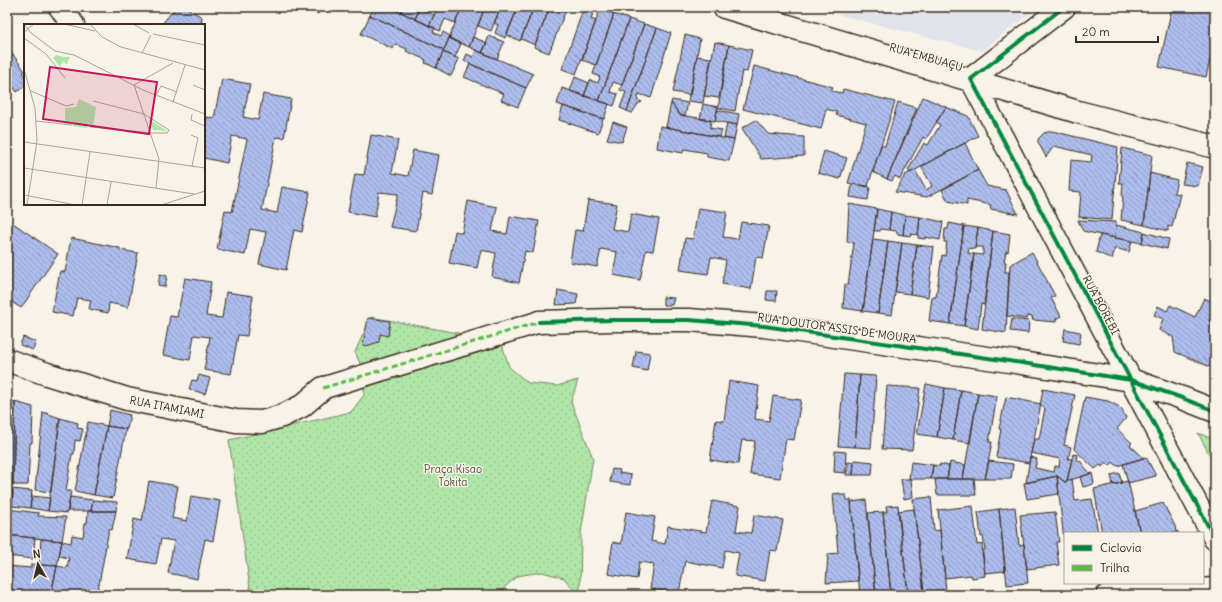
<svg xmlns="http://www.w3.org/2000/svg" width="1222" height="602" font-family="Delius,sans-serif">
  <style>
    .built { fill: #e1e3ea }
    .park { fill: url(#park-dots); stroke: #768863 }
    .building { fill: url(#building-back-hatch); stroke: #3b2a1e }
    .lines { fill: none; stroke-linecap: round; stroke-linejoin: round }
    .pedestrian-casing { stroke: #3b2a1e; stroke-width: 24 }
    .minor-casing { stroke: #3b2a1e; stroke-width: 25 }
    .pedestrian { stroke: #f7f3e8; stroke-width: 21 }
    .minor { stroke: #f7f3e8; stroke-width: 22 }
    .quiet { stroke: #58b947; stroke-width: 3; stroke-dasharray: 6 3; stroke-linecap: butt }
    .cycleway-casing { stroke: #f7f3e8; stroke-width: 6 }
    .cycleway { stroke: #00873e; stroke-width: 4 }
    .labels { text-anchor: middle; stroke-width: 3; stroke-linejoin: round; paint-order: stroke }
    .street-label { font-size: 11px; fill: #3b2a1e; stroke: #f7f3e8 }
    .park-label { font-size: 11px; fill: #524f3a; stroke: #f7f3e8 }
    .inset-road { fill: none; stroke: #aca397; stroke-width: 1 }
    .view { fill: #c2185b; fill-opacity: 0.15; stroke: #c2185b; stroke-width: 2 }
    .inset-edge { fill: none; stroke: #3b2a1e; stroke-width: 2 }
  </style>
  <defs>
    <pattern id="park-dots" width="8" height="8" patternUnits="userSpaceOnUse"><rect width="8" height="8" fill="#b0e5a8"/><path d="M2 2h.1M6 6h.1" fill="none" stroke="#98c590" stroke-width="1.8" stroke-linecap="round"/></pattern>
    <pattern id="building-back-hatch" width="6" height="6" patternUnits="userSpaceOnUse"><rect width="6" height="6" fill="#adbded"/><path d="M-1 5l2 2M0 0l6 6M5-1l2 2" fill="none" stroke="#8e9abf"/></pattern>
  </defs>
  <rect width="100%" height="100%" fill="#f7f3e8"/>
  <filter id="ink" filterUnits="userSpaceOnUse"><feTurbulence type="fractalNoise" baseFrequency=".025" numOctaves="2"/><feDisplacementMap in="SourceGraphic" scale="8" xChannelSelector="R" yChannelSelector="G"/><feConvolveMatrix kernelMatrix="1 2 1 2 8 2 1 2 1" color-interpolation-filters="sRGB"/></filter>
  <g filter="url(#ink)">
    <path class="built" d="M808,7H1038L982,51Z"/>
    <path class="park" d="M371,317L501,341L509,367L528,383L557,386L578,380L571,402L593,458L581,533L580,595H578L564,578L542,572L517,576L504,588L503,595H333L327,592L305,595H251L229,440L351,412L364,395V373L355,352Z
      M1198,433L1215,440V465Z"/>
    <path class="building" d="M176,7H185L202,17L201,25H161Z
      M304,7H321L318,14Z
      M374,7H390L435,28L433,32L441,36L443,32L450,36L444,50L370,15Z
      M390,7H404L401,12Z
      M404,7H414L419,9L415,19L401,12Z
      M438,7H462L455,23L445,19L440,31L429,26Z
      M462,7H485L469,47L449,38Z
      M485,7H501L491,31L478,26Z
      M501,7H518L505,38L495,33L498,25L494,23Z
      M518,7H534L520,41L507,35Z
      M534,7H550L535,45L521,39Z
      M550,7H567L549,53L534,47Z
      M584,7H595L591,19L596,21L576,74L562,69Z
      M1172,7H1215V38L1206,77L1159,67Z
      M419,9L434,15L429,26L415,19Z
      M600,9L614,14L596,65L582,60Z
      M614,14L629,19L599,101L584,96L590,80L598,83L600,77L593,74Z
      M370,15L444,50L436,68L425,63L426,60L406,51L407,49L395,44L393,49L361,34Z
      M629,19L644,24L622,85L613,82L610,92L618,94L614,106L599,101Z
      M644,24L657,28L627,111L620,108L626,92L620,90Z
      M657,28L671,33L651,98L639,94L637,100L642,102L638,104L632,113L627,111Z
      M685,35L700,39L690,95L673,92Z
      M489,36L504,42L497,59L482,53Z
      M473,37L487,43L482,53L469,47Z
      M449,38L461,44L455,57L443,52Z
      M715,42L729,45L719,98L704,96Z
      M729,45L752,50L747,72L742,71L735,111L718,108Z
      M7,50L9,53L11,52L25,71L23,73L25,75V86L17,92L11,84L7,88Z
      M476,50L533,74L526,88L464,61L467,54L473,57Z
      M443,52L459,59L451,76L436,68Z
      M697,56L711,58L703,103L688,101Z
      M470,64L526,88L518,107L501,100L504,94L464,77Z
      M754,66L833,87L831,91L842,93L843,89L895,102L868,186L848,183L866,123L836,115L837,112L826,109L821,129L743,109Z
      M575,77L589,83L584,96L570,91Z
      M222,79L250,84L243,117L258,120L263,94L291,99L284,138L276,137L262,210L277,213L282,187L310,192L302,232L294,230L286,270L259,264L266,232L250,229L245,255L217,249L225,210L232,212L247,139L232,136L227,163L204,158V130L207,117L214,118Z
      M562,88L609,104L604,119L557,104Z
      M923,97L946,107L926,139L923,137L900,179L895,176L892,181L887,179Z
      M672,100L688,103L685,116L680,115L671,103Z
      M898,102L917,108L887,179L873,172L881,145L885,146Z
      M671,103L680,115L711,120L710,128L722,130L720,137L666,127Z
      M703,104L718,107L715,121L700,119Z
      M563,106L603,119L598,133L559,120Z
      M946,107L968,116L978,136L910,173L908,170L924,143L928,145L940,125L936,122Z
      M717,110L739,114L737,125L715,121Z
      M756,120L768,134L804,137V156L761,159L742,128Z
      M613,122L627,127L622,142L607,139Z
      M727,123L737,125L734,140L724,138Z
      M660,126L734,140L729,161L707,157V153L684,149L683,153L657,148Z
      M1052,131L1118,147L1112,220L1079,217L1081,192L1069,191L1071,160L1091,162L1092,155L1054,146L1046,157L1038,142V139L1044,133Z
      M371,135L398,140L392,173L408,176L413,150L439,155L432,195L423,193L416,231L390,227L398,194L379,192L375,217L348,212L355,174L364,175Z
      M965,143L978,170L927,197L895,192L905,175L915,170L926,190L932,186L921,166Z
      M1122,148L1152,155L1144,225L1121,220L1123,197H1122L1123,183H1119Z
      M824,151L847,158L840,179L818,173Z
      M1187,163L1203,167L1198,186L1182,184Z
      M978,170L987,186L1006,190L1018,214L990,209L991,205L967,200V205L948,201L942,190Z
      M1150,173L1177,180L1174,193L1180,194L1172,227L1168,226V231L1144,225Z
      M852,184L870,187L868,200L850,197Z
      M588,200L617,204L612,229L628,232L631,214L659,219L653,251L646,250L640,280L613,275L617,252L601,249L597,267L570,262L575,230L583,231Z
      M468,201L497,207L492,231L507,234L510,216L539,221L533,253L525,251L519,283L492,277L496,253L481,250L477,268L449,263L455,231L462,233Z
      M849,204L877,209L863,311L843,308L845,284L848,285L854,243L847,242Z
      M698,208L727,212L723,237L738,239L741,222L769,226L763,258L756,257L751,289L722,284L726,260L711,257L708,274L680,270L685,238L693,239Z
      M877,209L891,212L889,230L881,229L880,231H874Z
      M891,212L905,215L903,235L897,234V231L889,230Z
      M905,215L920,217L918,235L911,234V236L903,235Z
      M920,217L943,222L940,240L925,237V239L918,238Z
      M7,219L58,254L21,308L7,299Z
      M1078,220L1116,222L1115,238L1083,231Z
      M949,223L964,226L950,324L929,321L932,297H936L942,255L945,256L947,242H944L945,229H948Z
      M1116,225L1144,232L1142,243L1115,238Z
      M964,226L978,228L975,249L969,248L968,253L974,254L964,326L950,324Z
      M978,228L993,231L984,305L981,304L978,329L964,326L974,254L983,255V247H975Z
      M993,231L1010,234L1008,252L1006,251L1004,262H1006L1005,272H1009L1006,333L982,329Z
      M1144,232L1169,239L1167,249L1142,243Z
      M1100,235L1132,241L1129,252L1115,248L1112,259L1096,252Z
      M71,238L120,248V250L138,253L128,307L109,303L108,313L89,309L91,300L77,298L73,316L52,312L60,271L65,272Z
      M873,239L888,241L878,313L863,311Z
      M888,241L902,243L892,315L878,313Z
      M902,243L917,245L910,294L895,292Z
      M917,245L934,247L928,297L910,294Z
      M1032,252L1055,296L1051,298L1061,316L1056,319V322L1032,320L1033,317L1027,316L1026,319L1007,316L1010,265Z
      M160,274L167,276L165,287L158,285Z
      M185,278L211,282L206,316L222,318L226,292L253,296L247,336L238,335L231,374L204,370L210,337L194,335L190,360L163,355L170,316L177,317Z
      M558,290L578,294L576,304L556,305Z
      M767,291H777L776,301L766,300Z
      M663,297L674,298L672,305H663Z
      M1204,298L1215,303V308L1209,321L1215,324V369L1175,352L1173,337L1159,330L1163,319L1154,315L1158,306L1167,311L1170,305L1195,317Z
      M368,318L390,321L388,336L380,334L379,342L366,346L363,345Z
      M1012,319L1029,321L1028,333L1010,331Z
      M1065,329L1080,332L1081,333L1079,344L1063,341Z
      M23,337L36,342L33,350L20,345Z
      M636,351L650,353L647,371L633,368Z
      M844,374L860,375L855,447L838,446Z
      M199,375L210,378L205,394L189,389L192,380L197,381Z
      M860,375L876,376L871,448L855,447Z
      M729,381L759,386L755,419L769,421L773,396L801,400L794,440L786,439L780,478L750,474L755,441L742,440L738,464L710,460L716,420L724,421Z
      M926,384L945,388L937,437L917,434Z
      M887,386L920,388L912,450L882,449Z
      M945,388L961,390L953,440L937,437Z
      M1043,389L1075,395L1064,445L1071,447L1068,459H1072L1067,481L1065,482L1057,476L1026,483L1030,457L1037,459L1035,468L1054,472L1055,466L1059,467L1060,459L1031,453L1034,439H1039L1045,408L1040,406Z
      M961,390L978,393L970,443L953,440Z
      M978,393L997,396L989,442H992L985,479H963Z
      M1006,397L1041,404L1029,463L996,457L1001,429H999Z
      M1085,397L1108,401L1118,406L1122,410L1126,418L1117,429L1132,443L1130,445L1144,458L1117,466L1113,462L1110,466L1106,462L1102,467L1100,465L1095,469L1074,449Z
      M7,401L15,402L13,485L7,484Z
      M15,402L33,407L32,443H30L28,485H13Z
      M110,410L130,415L127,429L107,426Z
      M43,412L60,418L51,492L35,490Z
      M60,418L78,423L77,428L83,429L80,441L75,440L74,454H72L66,491H71L67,513L48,511Z
      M88,422L107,426L94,495L75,491Z
      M107,426L126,429L113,498L94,495Z
      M835,451L846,452L845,473L834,472Z
      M1073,454L1078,455L1077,460L1081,462L1090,474L1067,481Z
      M1146,457L1156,476L1128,483L1123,464Z
      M854,460L873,462L872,475H853Z
      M989,461L1013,464L1011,479H985Z
      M848,462L854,463L853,475H846Z
      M911,462L933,465L931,479H909Z
      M950,462L965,465L963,479H947Z
      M940,464L949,466L947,479H931L933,465L940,466Z
      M612,469L620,470L619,473L631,475L630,485L610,482Z
      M1092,473L1094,484L1083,487L1080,477Z
      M1119,473L1122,483L1113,485L1111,475Z
      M1057,476L1065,482L1072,479L1075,501L1092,499L1098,533H1065V550Z
      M1057,476L1059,494L1027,499L1024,483Z
      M901,479H911L913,497L904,499Z
      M935,479H974L976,495H937Z
      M149,481L178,486L172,518L187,521L191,496L220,501L213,541L205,539L197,579L168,573L174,541L161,539L156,564L127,559L134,519L142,521Z
      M1128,481L1140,533H1102L1094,489Z
      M12,489L32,491L30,508L12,506Z
      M7,490L13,491L12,506L7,505Z
      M840,493V495H846L847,500H851L858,581L826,583L828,554L838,553L833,494Z
      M32,496L50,498L48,511L30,508Z
      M70,497L93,500L91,511H68Z
      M931,497L934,531L940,530L946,590L924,592L913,499Z
      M93,500L117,502L116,511H91Z
      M866,500L876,595H860L851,502Z
      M712,501L740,506L736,531L751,533L754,515L783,520L777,551L770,550L765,581L735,576L739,553L725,550L722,568L685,561L679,593L650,589L654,564L639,562L637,579L608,574L613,542L621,544L626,512L655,517L651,541L665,544L668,526L706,532Z
      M1163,503L1175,526L1176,532L1178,531V533H1140L1135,511Z
      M898,505L908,593L891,595L883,512H887L886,506Z
      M973,506L977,545L982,544L985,576L972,578L971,575L945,578L938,510Z
      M1015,507L1019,545L1024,544L1028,583L1007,585L999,509Z
      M7,509L39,513L38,516L66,517L62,541L7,535Z
      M914,509L924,592L908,593L898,511Z
      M999,509L1005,571L985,573L982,551L985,550L983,536L981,537L978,512Z
      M88,511H116L112,530L109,529L97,595H81L52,589L57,566L67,568L69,558L59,556L62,541L71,543L72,535L83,537L85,523H87Z
      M883,512L891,595H876L868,513Z
      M1055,512L1059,542H1056L1059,565L1027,569L1020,515Z
      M7,535L35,538L33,559L7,556Z
      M41,539L62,541L57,566L39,565Z
      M31,564L57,566L51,595H7V566L31,568Z"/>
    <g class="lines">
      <g class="pedestrian-casing">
        <path id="pedestrian" d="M323,388L539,322"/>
      </g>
      <g class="minor-casing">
        <path id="minor" d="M60,7L73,25
          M724,7L1078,112L1215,147
          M1064,7L971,79L1215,539
          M539,322L612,320H689L764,326L1009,361L1131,380L1182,398L1215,411
          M7,360L47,374L127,399L236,421L262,422L282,416L302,406L323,388
          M1108,595L1215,589"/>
      </g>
      <use href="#pedestrian" class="pedestrian"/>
      <use href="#minor" class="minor"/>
      <path class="quiet" d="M323,388L539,322"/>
      <g class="cycleway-casing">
        <path id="cycleway" d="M1064,7L971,79L1215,539
          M539,322L612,320H689L764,326L1009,361L1131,380L1182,398L1215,411"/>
      </g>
      <use href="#cycleway" class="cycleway"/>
    </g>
  </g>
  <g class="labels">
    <g class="street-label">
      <text transform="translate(926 57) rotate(16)" y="4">RUA EMBUAÇU</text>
      <text transform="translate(1101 305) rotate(62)" y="4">RUA BOREBI</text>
      <text transform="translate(837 328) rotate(8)" y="4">RUA DOUTOR ASSIS DE MOURA</text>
      <text transform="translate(167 407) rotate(11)" y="4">RUA ITAMIAMI</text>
    </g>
    <g class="park-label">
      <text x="453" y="473">Praça Kisao<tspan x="453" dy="13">Tokita</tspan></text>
    </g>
  </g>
  <g transform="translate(24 24)">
    <rect width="181" height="181" fill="#f7f3e8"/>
    <path d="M32,31L40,33H46L43,40L39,37L36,43L29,34ZM55,75L72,83L69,102L64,99L63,104L49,102L48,98L41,99V84L52,83ZM125,95L142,106V107L129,106Z" fill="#b0e5a8"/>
    <path class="inset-road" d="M0,0L7,9L31,27L50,31L119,66L181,90M40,0L71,7M66,0L78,13L97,23L181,46M109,0L125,9M0,8L10,0M129,10L181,21M0,14L22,30L41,54M118,29L127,11M0,45L11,84L13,117L3,181M169,61L181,66M7,67L42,82L50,80M132,71L137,62L153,68M149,78L161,41M168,90L167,96L181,102M12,97L48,101M66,103L127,109H143L145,106L120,90L69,77M167,111L174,114L168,142M0,118L181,144M0,144L170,170M132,164L135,135L110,61L149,39M0,171L52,181M58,181L66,128M83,181L87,158M137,181L181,167"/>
    <path class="view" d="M26,43L133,58L125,110L19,95Z"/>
    <rect width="181" height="181" class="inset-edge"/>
  </g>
  <rect width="1222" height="602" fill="none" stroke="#f7f3e8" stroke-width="24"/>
  <rect x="12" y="12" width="1198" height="578" fill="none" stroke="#3b2a1e" stroke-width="1.5" filter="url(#ink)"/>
  <rect x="1064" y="532" width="140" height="52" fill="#f7f3e8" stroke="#aca397"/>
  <rect x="1072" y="545" width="20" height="6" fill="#00873e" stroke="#aca397"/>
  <text x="1100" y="552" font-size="12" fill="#3b2a1e">Ciclovia</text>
  <rect x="1072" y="565" width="20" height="6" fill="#58b947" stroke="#aca397"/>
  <text x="1100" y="572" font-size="12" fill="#3b2a1e">Trilha</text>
  <g transform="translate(38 564) rotate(352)" stroke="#f7f3e8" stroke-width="3" paint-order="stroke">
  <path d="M0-3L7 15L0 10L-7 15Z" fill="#3b2a1e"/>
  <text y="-6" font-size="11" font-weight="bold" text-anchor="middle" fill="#3b2a1e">N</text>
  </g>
  <path d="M1076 36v6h82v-6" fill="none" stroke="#3b2a1e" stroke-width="2"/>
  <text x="1082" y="36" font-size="12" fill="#3b2a1e" stroke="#f7f3e8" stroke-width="3" paint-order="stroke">20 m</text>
</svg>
